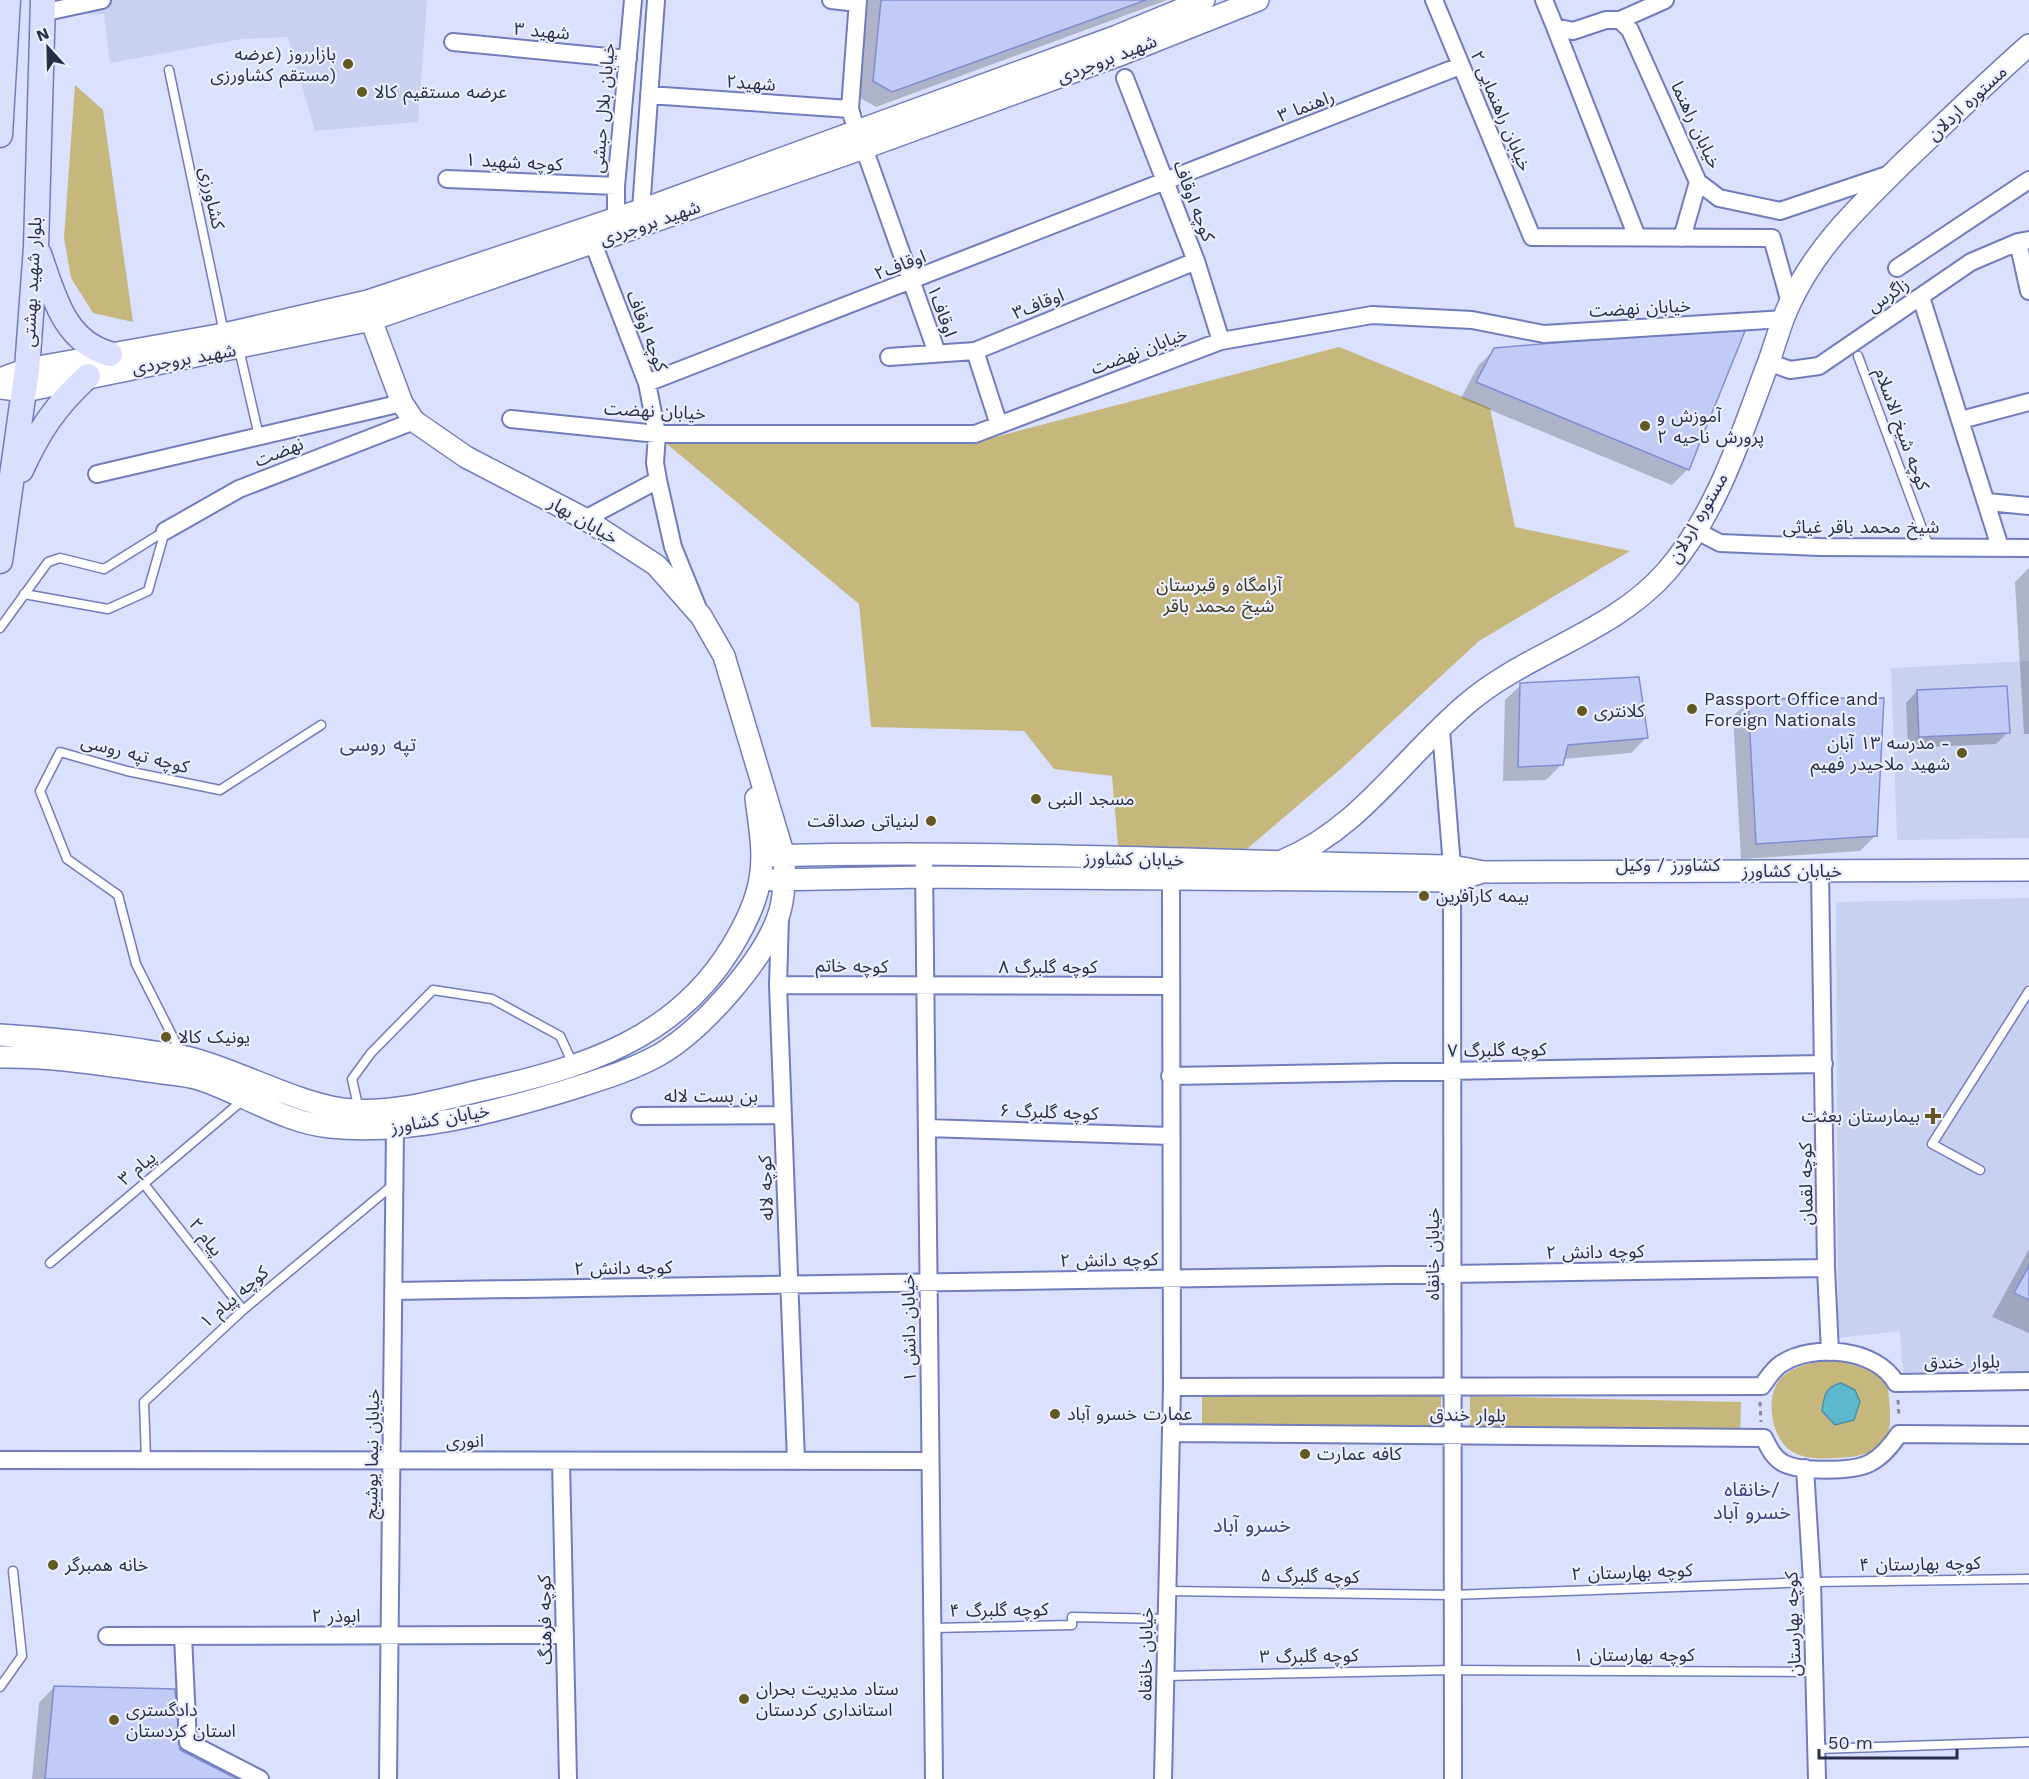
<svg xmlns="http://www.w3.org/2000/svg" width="2029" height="1779" font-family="'Work Sans','Noto Sans Arabic',sans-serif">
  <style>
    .built { fill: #cad0f0 }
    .green { fill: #c6b87d }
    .water { fill: #5cb8cf; stroke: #4d8ea7; stroke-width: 1.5 }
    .shadow { fill: #0003 }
    .building { fill: #c2cbf6; stroke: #828dd1; stroke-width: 1.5 }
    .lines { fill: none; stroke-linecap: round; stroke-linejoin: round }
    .service-casing { stroke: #717cbd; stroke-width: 11 }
    .minor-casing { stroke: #717cbd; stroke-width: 20 }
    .tertiary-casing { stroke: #717cbd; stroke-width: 24 }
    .secondary-casing { stroke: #717cbd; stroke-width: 27 }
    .path { stroke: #8489a6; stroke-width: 3; stroke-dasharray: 4.5 4.5; stroke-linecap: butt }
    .service { stroke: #fff; stroke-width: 8 }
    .minor { stroke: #fff; stroke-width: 16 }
    .tertiary { stroke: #fff; stroke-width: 21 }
    .secondary { stroke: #dbdffe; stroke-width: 24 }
    .poi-dot { fill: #635723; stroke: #ebeefd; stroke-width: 2 }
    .labels { text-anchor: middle; stroke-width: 4.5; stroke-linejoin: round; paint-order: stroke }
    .street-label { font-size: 18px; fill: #292d49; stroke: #ebeefd }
    .poi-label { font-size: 18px; fill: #292d49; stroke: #ebeefd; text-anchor: start }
    .park-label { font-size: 18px; fill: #3f3718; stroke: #ebeefd }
    .neighbourhood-label { font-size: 20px; fill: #3a417d; stroke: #ebeefd }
  </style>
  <rect width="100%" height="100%" fill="#dae0fd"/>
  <path class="built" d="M83,0H427L418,122L315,131L288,37L242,39L110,63L104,14H83Z
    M2029,661V838L1897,840L1891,668Z
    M2029,898V1373L1903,1374L1900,1331L1838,1338L1836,902Z"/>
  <path class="green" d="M75,85L103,110L133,322L93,313L71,278L64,238Z
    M1339,347L1490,408L1515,527L1630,551L1479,641L1344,766L1247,849L1118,846L1112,776L1054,769L1024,731L871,727L859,604L667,444L976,442Z
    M1830,1359L1871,1370L1887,1382C1894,1434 1894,1456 1835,1458C1820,1459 1804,1459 1791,1451C1770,1437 1764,1393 1783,1376C1796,1365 1813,1363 1830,1359Z
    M1202,1390L1441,1394V1430L1202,1426Z
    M1470,1396L1741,1402L1740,1437L1470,1431Z"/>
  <path class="water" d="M1841,1383L1855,1390L1860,1402L1854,1420L1835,1425L1822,1411C1824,1396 1825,1387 1841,1383Z"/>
  <path class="shadow" d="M868,0H1167L876,107L858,97Z
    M1494,350L1688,469L1672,485L1461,398L1478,366Z
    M2029,568V734H2024L2015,582Z
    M1521,685L1646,738L1631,753L1563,759L1562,764L1546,780L1503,781L1505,700Z
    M1917,691L2008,732L1996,744L1908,748L1906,703Z
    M1749,701L1876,835L1860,851L1741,859L1733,716Z
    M2029,1249V1333L1992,1317Z
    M54,1687L178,1751L234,1779H32L39,1703Z"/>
  <path class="building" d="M881,0H1146L892,92L873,81Z
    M1747,326L1689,470L1476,382L1494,348Z
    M1639,677L1648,738L1568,745L1563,765L1518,767L1520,683Z
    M2007,686L2010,733L1919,737L1917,690Z
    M1884,698L1877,836L1756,844L1748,699Z
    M2029,1266V1300L2014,1293Z
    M54,1686L175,1689L180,1750L237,1779H45Z"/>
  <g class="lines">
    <g class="service-casing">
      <path id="service" d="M169,70L224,333
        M239,349L259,436
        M1858,356L1929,547
        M24,594L108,609L148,591L165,531
        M0,628L48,562L60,558L104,569L165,531
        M181,1053L136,964L118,895L67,859L40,791L60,752L127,771L220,790L321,725
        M359,1110L352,1079L371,1053L433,990L492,999L560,1036L574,1066
        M1980,1170L1932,1144L2029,991
        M144,1184L243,1310
        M50,1263L243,1100
        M146,1460L144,1402L243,1310L394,1184
        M1167,1591L1452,1595L1812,1582L2029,1579
        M932,1628L1072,1625V1617L1167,1619
        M1166,1676L1453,1670L1815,1672
        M0,1687L22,1656L13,1571
        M1817,1749L2029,1742"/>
    </g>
    <g class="minor-casing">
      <path id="minor" d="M831,0L858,3
        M1434,0L1532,237L1772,238L1790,303
        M1544,0L1555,27L1573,31L1606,20H1620L1630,30L1698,182L1719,198L1780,211L1890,174
        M42,13L102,0
        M1620,20L1665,0
        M1555,27L1637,237
        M453,42L628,59
        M1125,78L1196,261L1221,341
        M649,95L850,109
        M853,119L850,109L858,0
        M864,148L937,353
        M447,179L616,186
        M641,210L656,0
        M616,219V186L633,0
        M1682,238L1698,182
        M2018,242L2029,291
        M593,243L647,383L657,434L655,463L658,480L673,547L697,606
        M1897,268L2029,180
        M1921,297L2000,547
        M975,351L999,425
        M889,357L975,351L1196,261
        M1768,362L1790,370L1819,366L1971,262L2018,242L2029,240
        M647,383L1460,66
        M511,419L657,434H975L1221,341L1372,315L1472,320L1544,334L1784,319
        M1961,420L2029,402
        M97,474L402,403
        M1988,502L2029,506
        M585,519L658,480
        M1695,530L1720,543L1820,547L2029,548
        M165,531L239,489L414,421
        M1441,730L1452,866L1453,1779
        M924,865L934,1779
        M1820,871L1826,1268L1830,1352
        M780,917L778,985L796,1461
        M778,985L1171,986
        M1170,1076L1824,1064
        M640,1116L783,1115
        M927,1128L1170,1136
        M393,1291L1826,1268
        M1172,1387L1762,1386C1767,1379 1773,1369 1781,1364C1813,1343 1876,1348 1896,1383L2029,1381
        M1171,1433L1764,1438C1769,1448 1773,1457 1783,1463C1800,1472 1853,1472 1870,1463C1883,1456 1891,1446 1899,1434L2029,1435
        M0,1460L930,1461
        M561,1461L568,1779
        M1805,1468L1812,1582L1817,1779
        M107,1636L565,1635
        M183,1636L188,1742L260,1779
        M388,1779L395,1128L393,1117
        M1163,1779L1172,1387L1171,879"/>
    </g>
    <g class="tertiary-casing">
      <path id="tertiary" d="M0,379L27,369L224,334L368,301L641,210L1117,36L1204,0
        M0,388L25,391L371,320L864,148L1117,56L1258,0
        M762,856C991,849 1222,862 1452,866L1484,872L2029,870
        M1284,860C1361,828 1406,754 1469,702C1530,651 1614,632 1667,571C1718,512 1742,432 1769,361C1776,342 1781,321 1790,303C1817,245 1860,206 1904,162C1945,123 1986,83 2029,45
        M772,880L924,877L1452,881L1480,873
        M0,1035C48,1038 95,1043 142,1050C159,1053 177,1054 194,1059C242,1072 304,1107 352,1110C398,1113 443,1099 487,1089C585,1067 676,1038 731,948C744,927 756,904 760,879C765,853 759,824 756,798
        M0,1057C50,1056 99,1064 148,1071C165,1074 183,1074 199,1079C242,1093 285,1123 330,1127C409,1135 492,1113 568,1090C599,1080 630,1071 659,1055C702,1030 766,959 780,911C785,892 785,875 784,856L724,656L701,616L656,565L585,519L466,457L414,421L402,403L371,320L368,301"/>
    </g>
    <g class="secondary-casing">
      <path id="secondary" d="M0,135L8,0
        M39,254C54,295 63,341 110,354
        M21,470C39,431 55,406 88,376
        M0,561L27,369L36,247L43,0"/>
    </g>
    <path class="path" d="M1898,1400L1899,1417
      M1760,1402L1761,1422"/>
    <use href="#service" class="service"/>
    <use href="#minor" class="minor"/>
    <use href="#tertiary" class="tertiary"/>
    <use href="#secondary" class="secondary"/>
  </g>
  <g class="poi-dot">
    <circle cx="348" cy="64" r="6"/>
    <circle cx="362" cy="92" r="6"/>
    <circle cx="1645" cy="426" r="6"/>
    <circle cx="1692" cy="709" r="6"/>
    <circle cx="1582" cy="711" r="6"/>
    <circle cx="1962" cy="753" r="6"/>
    <circle cx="1036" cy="799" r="6"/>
    <circle cx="931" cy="821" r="6"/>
    <circle cx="1424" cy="896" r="6"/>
    <circle cx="166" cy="1037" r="6"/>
    <path d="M1930 1107h6v6h6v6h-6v6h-6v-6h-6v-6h6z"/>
    <circle cx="1055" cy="1414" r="6"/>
    <circle cx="1305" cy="1454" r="6"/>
    <circle cx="53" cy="1565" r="6"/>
    <circle cx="744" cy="1699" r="6"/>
    <circle cx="114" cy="1720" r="6"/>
  </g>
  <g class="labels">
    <g class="street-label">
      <text transform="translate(542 31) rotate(5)" y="6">شهید ۳</text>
      <text transform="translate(1107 59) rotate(-21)" y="6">شهید بروجردی</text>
      <text transform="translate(751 83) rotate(4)" y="6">شهید۲</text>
      <text transform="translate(1967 103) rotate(-43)" y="6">مستوره اردلان</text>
      <text transform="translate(1306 106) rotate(-21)" y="6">راهنما ۳</text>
      <text transform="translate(603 108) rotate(-85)" y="6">خیابان بلال حبشی</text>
      <text transform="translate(1501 111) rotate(67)" y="6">خیابان راهنمایی ۲</text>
      <text transform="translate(1696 125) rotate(65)" y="6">خیابان راهنما</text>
      <text transform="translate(514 162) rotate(3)" y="6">کوچه شهید ۱</text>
      <text transform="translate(212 198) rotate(78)" y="6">کشاورزی</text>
      <text transform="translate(1194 201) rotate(69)" y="6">کوچه اوقاف</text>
      <text transform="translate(650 223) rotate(-19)" y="6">شهید بروجردی</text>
      <text transform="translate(900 265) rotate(-21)" y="6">اوقاف۲</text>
      <text transform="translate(32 282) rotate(-87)" y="6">بلوار شهید بهشتی</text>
      <text transform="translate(1888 295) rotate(-34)" y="6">زاگرس</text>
      <text transform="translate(1038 304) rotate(-22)" y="6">اوقاف۳</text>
      <text transform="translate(1640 308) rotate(-3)" y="6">خیابان نهضت</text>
      <text transform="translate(942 311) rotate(70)" y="6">اوقاف۱</text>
      <text transform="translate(647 331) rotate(69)" y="6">کوچه اوقاف</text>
      <text transform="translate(1139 351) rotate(-21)" y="6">خیابان نهضت</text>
      <text transform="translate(184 359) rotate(-10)" y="6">شهید بروجردی</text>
      <text transform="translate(655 411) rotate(3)" y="6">خیابان نهضت</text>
      <text transform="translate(1902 429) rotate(70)" y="6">کوچه شیخ الاسلام</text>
      <text transform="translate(279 452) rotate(-22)" y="6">نهضت</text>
      <text transform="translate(1698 518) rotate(-60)" y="6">مستوره اردلان</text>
      <text transform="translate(583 520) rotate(30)" y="6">خیابان بهار</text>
      <text x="1861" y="533">شیخ محمد باقر غیاثی</text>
      <text transform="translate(135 754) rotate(14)" y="6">کوچه تپه روسی</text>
      <text transform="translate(1134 859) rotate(1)" y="6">خیابان کشاورز</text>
      <text x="1668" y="871">کشاورز / وکیل</text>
      <text x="1792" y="877">خیابان کشاورز</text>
      <text transform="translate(852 966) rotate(1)" y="6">کوچه خاتم</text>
      <text x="1048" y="973">کوچه گلبرگ ۸</text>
      <text transform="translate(1497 1050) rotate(-1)" y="6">کوچه گلبرگ ۷</text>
      <text x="711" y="1102">بن بست لاله</text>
      <text transform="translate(1049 1112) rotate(2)" y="6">کوچه گلبرگ ۶</text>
      <text transform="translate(440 1119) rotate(-10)" y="6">خیابان کشاورز</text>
      <text transform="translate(137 1168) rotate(-40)" y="6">پیام ۳</text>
      <text transform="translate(1806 1184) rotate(-91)" y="6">کوچه لقمان</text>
      <text transform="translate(766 1188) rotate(-92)" y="6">کوچه لاله</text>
      <text transform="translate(206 1237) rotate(52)" y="6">پیام ۲</text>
      <text transform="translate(1595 1252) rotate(-1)" y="6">کوچه دانش ۲</text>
      <text transform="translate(1433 1254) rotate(-90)" y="6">خیابان خانقاه</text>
      <text transform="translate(1109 1260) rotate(-1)" y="6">کوچه دانش ۲</text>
      <text transform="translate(623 1268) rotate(-1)" y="6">کوچه دانش ۲</text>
      <text transform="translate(234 1297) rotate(-41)" y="6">کوچه پیام ۱</text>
      <text transform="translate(909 1328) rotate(-91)" y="6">خیابان دانش ۱</text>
      <text transform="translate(1962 1362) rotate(-1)" y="6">بلوار خندق</text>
      <text transform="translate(1468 1415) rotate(1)" y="6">بلوار خندق</text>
      <text x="465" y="1447">انوری</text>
      <text transform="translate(372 1454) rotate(-89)" y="6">خیابان نیما یوشیج</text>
      <text transform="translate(1920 1564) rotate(-1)" y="6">کوچه بهارستان ۴</text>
      <text transform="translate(1632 1572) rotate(-2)" y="6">کوچه بهارستان ۲</text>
      <text transform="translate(1310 1576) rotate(1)" y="6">کوچه گلبرگ ۵</text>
      <text transform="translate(999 1610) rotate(-1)" y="6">کوچه گلبرگ ۴</text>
      <text x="336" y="1622">ابوذر ۲</text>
      <text transform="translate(545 1620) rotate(-91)" y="6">کوچه فرهنگ</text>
      <text transform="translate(1793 1624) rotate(-92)" y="6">کوچه بهارستان</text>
      <text transform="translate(1146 1654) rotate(-89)" y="6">خیابان خانقاه</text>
      <text x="1634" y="1661">کوچه بهارستان ۱</text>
      <text transform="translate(1309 1656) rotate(-1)" y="6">کوچه گلبرگ ۳</text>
    </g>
    <g class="poi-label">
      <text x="336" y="60" text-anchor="end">بازارروز (عرضه<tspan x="336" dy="21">مستقم کشاورزی)</tspan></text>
      <text x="374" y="98">عرضه مستقیم کالا</text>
      <text x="1657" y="422">آموزش و<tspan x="1657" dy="21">پرورش ناحیه ۲</tspan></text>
      <text x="1704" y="705">Passport Office and<tspan x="1704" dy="21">Foreign Nationals</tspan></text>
      <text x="1594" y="717">کلانتری</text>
      <text x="1950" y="749" text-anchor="end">مدرسه ۱۳ آبان -<tspan x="1950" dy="21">شهید ملاحیدر فهیم</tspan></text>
      <text x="1048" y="805">مسجد النبی</text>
      <text x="919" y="827" text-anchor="end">لبنیاتی ‌صداقت</text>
      <text x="1436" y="902">بیمه کارآفرین</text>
      <text x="178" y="1043">یونیک کالا</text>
      <text x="1920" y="1122" text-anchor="end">بیمارستان بعثت</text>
      <text x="1067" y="1420">عمارت خسرو آباد</text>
      <text x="1317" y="1460">کافه عمارت</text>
      <text x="65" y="1571">خانه همبرگر</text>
      <text x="756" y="1695">ستاد مدیریت بحران<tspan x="756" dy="21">استانداری کردستان</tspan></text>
      <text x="126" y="1716">دادگستری<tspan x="126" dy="21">استان کردستان</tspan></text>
    </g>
    <g class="park-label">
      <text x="1219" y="591">آرامگاه و قبرستان<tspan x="1219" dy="21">شیخ محمد باقر</tspan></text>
    </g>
    <g class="neighbourhood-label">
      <text x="378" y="751">تپه روسی</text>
      <text x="1752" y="1496">خانقاه/<tspan x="1752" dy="23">خسرو آباد</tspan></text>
      <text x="1252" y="1532">خسرو آباد</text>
    </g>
  </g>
  <g transform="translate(48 48) rotate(338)" stroke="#ebeefd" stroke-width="4.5" paint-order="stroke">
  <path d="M0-4.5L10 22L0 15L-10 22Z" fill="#292d49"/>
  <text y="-9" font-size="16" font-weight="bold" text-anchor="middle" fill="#292d49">N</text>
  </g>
  <path d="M1819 1749v9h138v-9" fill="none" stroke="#292d49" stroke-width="3"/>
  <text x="1828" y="1749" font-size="18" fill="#292d49" stroke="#ebeefd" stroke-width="4.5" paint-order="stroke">50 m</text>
</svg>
